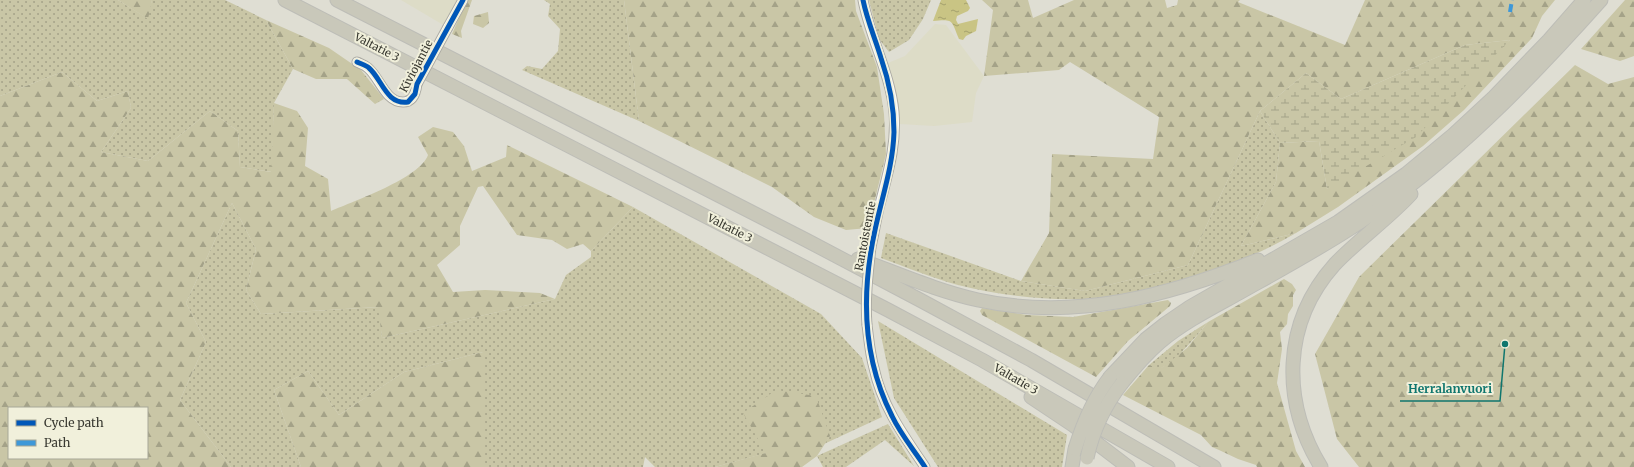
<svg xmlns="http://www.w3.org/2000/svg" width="1634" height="467" font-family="Merriweather,serif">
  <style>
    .built { fill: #dddcc7 }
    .grass { fill: url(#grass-dots) }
    .forest { fill: url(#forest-firs); fill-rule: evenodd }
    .wetland { fill: url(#wetland-marsh) }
    .water { fill: url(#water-ripples) }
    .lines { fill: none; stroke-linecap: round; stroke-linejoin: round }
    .minor-casing { stroke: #adaca4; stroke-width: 11 }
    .highway-casing { stroke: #bdbdb7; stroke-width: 15 }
    .minor { stroke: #fafaf8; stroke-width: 9 }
    .highway { stroke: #c9c8ba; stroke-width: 13 }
    .minor-bridge-casing { stroke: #adaca4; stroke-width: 11; stroke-linecap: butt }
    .highway-bridge-casing { stroke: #bdbdb7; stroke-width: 15; stroke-linecap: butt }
    .minor-bridge { stroke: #fafaf8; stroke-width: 9 }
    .highway-bridge { stroke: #c9c8ba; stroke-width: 13 }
    .quiet { stroke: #3e98d8; stroke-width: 4; stroke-dasharray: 8 4; stroke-linecap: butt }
    .cycleway-casing { stroke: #f1f0db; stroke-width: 8 }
    .cycleway { stroke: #0057b8; stroke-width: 5 }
    .labels { text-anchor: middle; stroke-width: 4; stroke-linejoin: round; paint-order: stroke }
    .street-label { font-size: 11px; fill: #393931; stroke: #f1f0db }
    .leader { fill: none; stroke: #0f766e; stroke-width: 1.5 }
    .callout-dot { fill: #0f766e; stroke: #f1f0db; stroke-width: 1.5 }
    .callout-label { font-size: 12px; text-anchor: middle; font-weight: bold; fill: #0f766e; stroke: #f1f0db; stroke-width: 4; stroke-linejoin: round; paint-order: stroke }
  </style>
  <defs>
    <pattern id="grass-dots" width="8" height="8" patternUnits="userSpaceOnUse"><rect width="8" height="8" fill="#c9c6a6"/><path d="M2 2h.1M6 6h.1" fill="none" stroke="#a4a288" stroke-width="1.8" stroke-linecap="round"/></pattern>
    <pattern id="forest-firs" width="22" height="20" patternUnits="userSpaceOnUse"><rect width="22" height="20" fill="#c9c6a6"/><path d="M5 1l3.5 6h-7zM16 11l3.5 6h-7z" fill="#a4a288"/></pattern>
    <pattern id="wetland-marsh" width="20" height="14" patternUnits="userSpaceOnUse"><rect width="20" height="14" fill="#c9c6a6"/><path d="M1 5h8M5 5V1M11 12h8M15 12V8" fill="none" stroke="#a4a288"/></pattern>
    <pattern id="water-ripples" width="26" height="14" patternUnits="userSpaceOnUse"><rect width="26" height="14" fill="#c9c484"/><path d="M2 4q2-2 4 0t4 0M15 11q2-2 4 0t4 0" fill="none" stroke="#a4a06d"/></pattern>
  </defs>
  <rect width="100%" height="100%" fill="#dfded3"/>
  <path class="built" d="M401,0H458L445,26Z
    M935,24L946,25L984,76L976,93L972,122L934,126L900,124L897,100L888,63L905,56Z"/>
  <path class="grass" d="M0,0H118L147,18L152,0H225L266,20L293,69L274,103L272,172L240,167L238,131L210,111L148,161L101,152L131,108L128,91L97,101L62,72L0,96Z
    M544,0H624L639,121L522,70L527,66L542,69L558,51L560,29L548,16L550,4Z
    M869,0H931L923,19L909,40L889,52L879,39Z
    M1260,111L1280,143L1276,182L1241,246L1296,233C1264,252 1230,265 1196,276C1179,281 1163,288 1147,291C1084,305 1020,300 958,285C932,278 906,267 881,258L886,233L1021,281L1085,291L1188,265Z
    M232,203L256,249L246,290L261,314L379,307L382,338L555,299L566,275L591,257V251L633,207L821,314L862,358L882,417L824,444L830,436L715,467H655L645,457L643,467H483V352L404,372L339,415L308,371L274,390L301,467H231L180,400L206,342L186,303Z
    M878,321L1067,435L1062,467H938L894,398Z
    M1208,322C1199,333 1173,365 1161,368C1156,369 1153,367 1149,365L1178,341Z
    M888,424L914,466L885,440L846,467H823L817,456Z"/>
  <path class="forest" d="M118,0H152L148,19Z
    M467,0H472L461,31L462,38L452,34Z
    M624,0H855L856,11L877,67L884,114L886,154L868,228L846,230L814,217L772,187L639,121Z
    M982,0H1028L1033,18L1074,0H1165L1167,8L1177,5L1178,0H1240L1238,2L1345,45L1365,0H1555L1542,16L1532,38L1464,110L1423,146L1338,207L1296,233L1241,246L1276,182L1280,143L1319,141L1327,189L1510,40L1465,45L1341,99L1306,73L1260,111L1188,265L1085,291L1021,281L1049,233L1052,154L1153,159L1159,117L1070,62L1059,70L984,76L993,10Z
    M1625,0H1634V56L1620,61L1581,49Z
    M488,12L489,23L483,28L473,24L474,16Z
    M266,20L329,48L361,70L384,99L375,104L347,79H316L293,69Z
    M1575,65L1608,84L1634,77V467H1359L1337,439L1315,354L1359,277Z
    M62,72L97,101L128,91L131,108L101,152L148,161L210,111L238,131L240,167L271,172L274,103L297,111L308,128L305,166L328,179L331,211C354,201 420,178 428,155L418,137L433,127L453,132L464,146L472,171L506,157L507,145L633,207L591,251L583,244L567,249L552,240L517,235L483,186L478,187L460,226V245L437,265L453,292L485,290L540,293L555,299L382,338L378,307L261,314L246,290L256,249L232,203L186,303L206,342L180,400L231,467H0V96ZM9,408H147V458H9Z
    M1284,279L1292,284L1296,290L1293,295V306L1288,314L1287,324L1280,332L1282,349L1277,383L1296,451L1305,467H1257L1256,465L1238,459L1219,450L1212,447L1201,435L1123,395L1149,365L1157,368L1163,367L1187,348L1208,322Z
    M1168,300L1171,303L1170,306L1128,341L1096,377L982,315L980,311L982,308L1027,315L1073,317Z
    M483,352V467H301L274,390L308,371L339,415L404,372Z
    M776,390L816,396L830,436L817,456L802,467H715L766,453L743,413Z"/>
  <path class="wetland" d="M1510,40L1416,137L1327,189L1319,141L1280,143L1260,111L1306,73L1341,99L1465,45Z"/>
  <path class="water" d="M941,0H966L970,8L968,11L957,16L956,20L958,24L978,19L976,31L966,36L963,40L959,39C951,20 954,19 933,21Z"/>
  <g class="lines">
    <g class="minor-casing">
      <path id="minor" d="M863,0C870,38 890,72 894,112C897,146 887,176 879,208C876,221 874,234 871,247
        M448,27L463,0
        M357,62C361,64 365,65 368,68C380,78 385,102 403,102C413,102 416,92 417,84
        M867,325C869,340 870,354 874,368C882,406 904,436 925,467"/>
    </g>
    <g class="highway-casing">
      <path id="highway" d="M285,0L888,310L982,360L1168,467
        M337,0L806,240L920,300L1031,360L1214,467
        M858,259C897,273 937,291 978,300C1075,321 1168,296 1258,260
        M1110,377L1146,339L1165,324L1190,307L1338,222L1406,174L1453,135L1494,97L1549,40L1584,0
        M1122,383C1134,368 1146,354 1160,342C1184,322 1212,308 1239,293C1280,270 1321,248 1360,222C1451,161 1528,82 1601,0
        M1031,397L1073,425L1128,467
        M1072,467L1075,449
        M1321,467C1281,401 1282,323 1335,264C1359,239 1388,219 1411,194"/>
    </g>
    <use href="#minor" class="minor"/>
    <use href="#highway" class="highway"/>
    <g class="minor-bridge-casing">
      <path id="minor-bridge" d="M417,84L448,27
        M867,325C865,299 868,274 871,247"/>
    </g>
    <g class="highway-bridge-casing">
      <path id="highway-bridge" d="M1075,449C1083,423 1093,399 1110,377
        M1087,458C1093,430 1105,405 1122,383"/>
    </g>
    <use href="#minor-bridge" class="minor-bridge"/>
    <use href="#highway-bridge" class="highway-bridge"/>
    <path class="quiet" d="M1510,12L1512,0"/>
    <g class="cycleway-casing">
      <path id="cycleway" d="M863,0C867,20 875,38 881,58C889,81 894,107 894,132C893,166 882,197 875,230C861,294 862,357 892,416C901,435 914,450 925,467
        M357,62C361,64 366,65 369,68C382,79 386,105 408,102L415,94L417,84L463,0"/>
    </g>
    <use href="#cycleway" class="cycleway"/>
  </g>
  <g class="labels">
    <g class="street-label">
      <text transform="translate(377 47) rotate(27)" y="4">Valtatie 3</text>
      <text transform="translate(416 66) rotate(-62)" y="4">Kiviojantie</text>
      <text transform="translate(730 228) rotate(27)" y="4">Valtatie 3</text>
      <text transform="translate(865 236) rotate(-79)" y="4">Rantoistentie</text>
      <text transform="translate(1016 379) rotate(30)" y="4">Valtatie 3</text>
    </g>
  </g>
  <path class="leader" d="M1505 344L1500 401H1400"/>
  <circle class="callout-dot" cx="1505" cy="344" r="4"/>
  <g class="callout-label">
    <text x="1450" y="393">Herralanvuori</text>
  </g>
  <rect x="8" y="407" width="140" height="52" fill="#f1f0db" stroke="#a7a797"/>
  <rect x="16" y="420" width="20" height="6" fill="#0057b8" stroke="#a7a797"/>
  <text x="44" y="427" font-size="12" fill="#393931">Cycle path</text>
  <rect x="16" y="440" width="20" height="6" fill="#3e98d8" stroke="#a7a797"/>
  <text x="44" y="447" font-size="12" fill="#393931">Path</text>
</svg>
